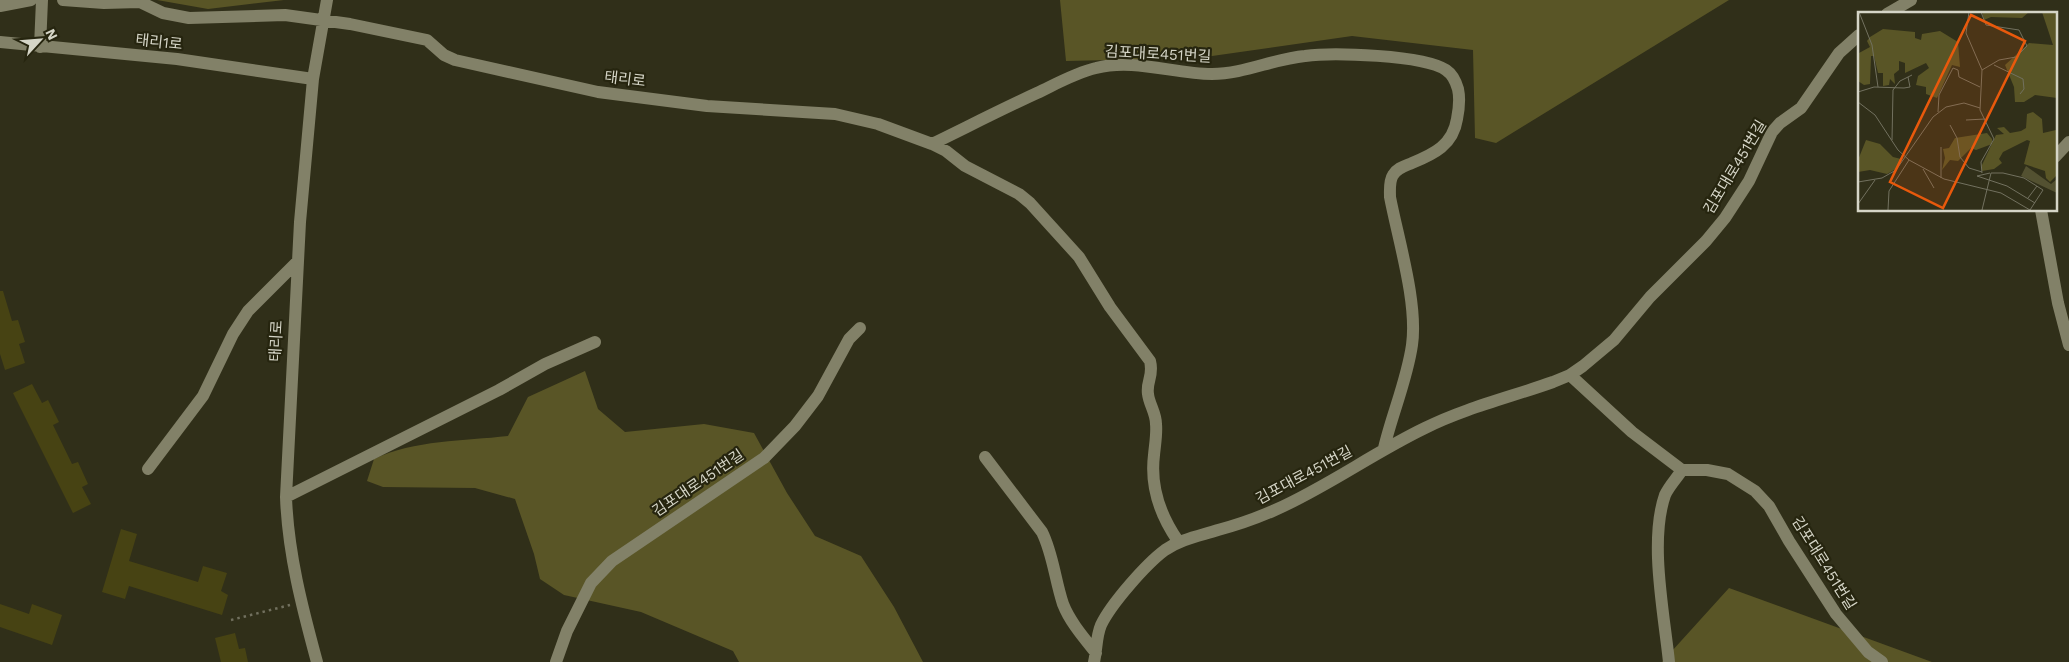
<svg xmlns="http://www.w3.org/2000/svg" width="2069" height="662" font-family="'Work Sans','Noto Sans KR',sans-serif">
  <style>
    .forest { fill: #595526 }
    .building { fill: #474313 }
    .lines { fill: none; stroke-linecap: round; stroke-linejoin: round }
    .path { stroke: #71705e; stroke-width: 2.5; stroke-dasharray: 2.5 4; stroke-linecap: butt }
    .minor { stroke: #828168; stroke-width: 12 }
    .labels { text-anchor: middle; stroke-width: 4.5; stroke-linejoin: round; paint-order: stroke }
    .street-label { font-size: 15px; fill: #d5d5c7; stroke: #26250f }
    .inset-road { fill: none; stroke: #72715f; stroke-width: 1 }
    .view { fill: #e8590c; fill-opacity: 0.15; stroke: #e8590c; stroke-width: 2.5 }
    .inset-edge { fill: none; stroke: #d5d5c7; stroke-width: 2.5 }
  </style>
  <rect width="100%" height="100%" fill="#302f19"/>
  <path class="forest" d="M157,0H284L208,9Z
    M1060,0H1729L1496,143L1475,138L1473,50L1352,36L1198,58L1066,61Z
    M585,371L598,409L625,432L704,424L754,433L787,493L815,536L861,556L894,607L923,662H739L733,651L641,612L564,595L540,579L534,554L515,499L475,488L383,487L367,481L374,459C414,440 464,441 508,436L528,397Z
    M1729,588L1932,662H1662Z"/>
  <path class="building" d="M0,291H3L12,321L18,320L25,342L19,344L25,363L5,370L0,354Z
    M32,384L42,403L48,400L59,422L53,425L72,464L78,462L88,484L82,487L91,504L73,513L13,393Z
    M121,529L137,534L129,561L198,582L203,566L227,573L221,591L228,595L222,615L129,586L125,599L102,592Z
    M0,604L29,614L32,604L62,615L52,645L0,627Z
    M235,633L239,649L245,648L248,662H221L215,638Z"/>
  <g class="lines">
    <path class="path" d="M231,620L290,605"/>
    <path class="minor" d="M63,0L104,3L139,2
      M136,0L163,13L189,18L285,15L350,24L427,40L444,55L455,60L598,92L707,106L835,114L878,124L932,144L946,151L965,166L1019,194L1030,203L1079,257L1110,307L1150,361C1154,376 1146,381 1148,394C1149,404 1156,413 1156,424C1157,434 1155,444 1154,455C1150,487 1160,515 1178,541
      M0,6L31,0
      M1887,14L1911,0
      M0,42L177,59L313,79
      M40,47L42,0
      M932,144C967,127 1002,109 1037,93C1056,84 1075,73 1096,68C1134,58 1174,74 1212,74C1244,74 1273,59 1305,56C1332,52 1424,55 1446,70C1452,74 1456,82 1458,89C1460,98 1459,109 1457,119C1453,145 1434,154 1412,163C1405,166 1397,168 1393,175C1389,181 1390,190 1390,197C1398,239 1418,303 1412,345C1407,380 1392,414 1384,448
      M2055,157L2069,142
      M2041,210L2058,303L2069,345
      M1570,375L1632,432L1682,470H1707L1728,474L1755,491L1769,506L1789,541L1836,614L1868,652L1882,662
      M985,457L1042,532C1053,554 1055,580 1063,604C1070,622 1084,638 1096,653
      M148,469L203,396L233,334L248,311L297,262
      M286,497L499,390L545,364L595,342
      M317,662C302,607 288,553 286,497L300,222L313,79L327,0
      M556,662L567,631L591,583L612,561L764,458L795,426L818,396L849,339L860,328
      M1094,662C1097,649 1096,637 1101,625C1111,604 1146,564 1165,550C1181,539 1199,536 1218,530C1237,525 1257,518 1275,510C1327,487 1373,453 1425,428C1465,408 1511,397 1553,382L1570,375L1583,366L1614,340L1650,297L1706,241L1725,218L1749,181L1772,132L1780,123L1801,108L1839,53L1859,35
      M1669,662C1664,613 1649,541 1665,495C1669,486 1677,478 1682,470"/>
  </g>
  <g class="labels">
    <g class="street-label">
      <text transform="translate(159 42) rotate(6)" y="5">태리1로</text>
      <text transform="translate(1158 54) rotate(3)" y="5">김포대로451번길</text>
      <text transform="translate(625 79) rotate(7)" y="5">태리로</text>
      <text transform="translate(1735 167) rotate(-59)" y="5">김포대로451번길</text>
      <text transform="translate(276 341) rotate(-87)" y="5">태리로</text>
      <text transform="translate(1304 475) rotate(-28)" y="5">김포대로451번길</text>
      <text transform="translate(698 483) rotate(-34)" y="5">김포대로451번길</text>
      <text transform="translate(1824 563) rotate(58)" y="5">김포대로451번길</text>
    </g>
  </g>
  <g transform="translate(1858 12)">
    <rect width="199" height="199" fill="#302f19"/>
    <path d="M168,154L193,172L199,167V181L163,164Z" fill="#535131"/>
    <path d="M124,0H171L164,6L133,5L126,8ZM184,0H199V86L177,83L166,90H157L156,75L147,53L171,31L195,33ZM25,17L57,20V26L63,28L64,22L82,19L100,30L102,55L94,53L79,86L68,82V75L58,73L60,64L71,56L68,51L47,61V51L41,49V58L36,62L37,72L32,67L31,73L25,74V61H20L16,44H13L12,72L6,73L0,69L1,41L12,35L9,29L12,25ZM175,100L184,107L185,121L198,118L199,163L192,170L188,166L187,159L166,152L172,129L169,128L145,140L141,147L144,151L136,157L124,159V153L138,123L146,122L139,116L146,115L152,121L163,119L168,116L169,102ZM129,121L134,127V132L118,138L113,136L100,149L92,148L84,158L87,146L85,137L91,136L97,126ZM8,128L22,132L35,145L43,147L38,157L29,162L12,158L0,160V148Z" fill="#595526"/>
    <path class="inset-road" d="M1,0L14,33L20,75M111,0L108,21L124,58L122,98L136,127L123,150L124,161M123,0L128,13L161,18L169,34L158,45L141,48L124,58M136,53L165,67L166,77L162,82M0,80L16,75L46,76L52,75L50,65M0,90L17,103L40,138L51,148L86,167L143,181L172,198M80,100L81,83L95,56L100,58L101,65L122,75M108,108L127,107M92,113L99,126L102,145L111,156L124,160M34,128L35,78L42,69L54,63M83,135V166M65,157L76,176M132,161L119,164L149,174L177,191M0,170L24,166L38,158L75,105L88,95L106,91L122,96M170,186L179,174M0,192L17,168M30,198L31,179L51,148M124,198L133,161H145L166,166L185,178L172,198"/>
    <path class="view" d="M113,3L167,29L85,196L32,170Z"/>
    <rect width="199" height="199" class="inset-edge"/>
  </g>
  <g transform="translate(40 40) rotate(64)" stroke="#26250f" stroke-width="4" paint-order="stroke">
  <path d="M0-4L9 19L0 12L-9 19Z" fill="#d5d5c7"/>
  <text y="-8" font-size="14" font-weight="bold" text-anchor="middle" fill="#d5d5c7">N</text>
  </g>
</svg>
